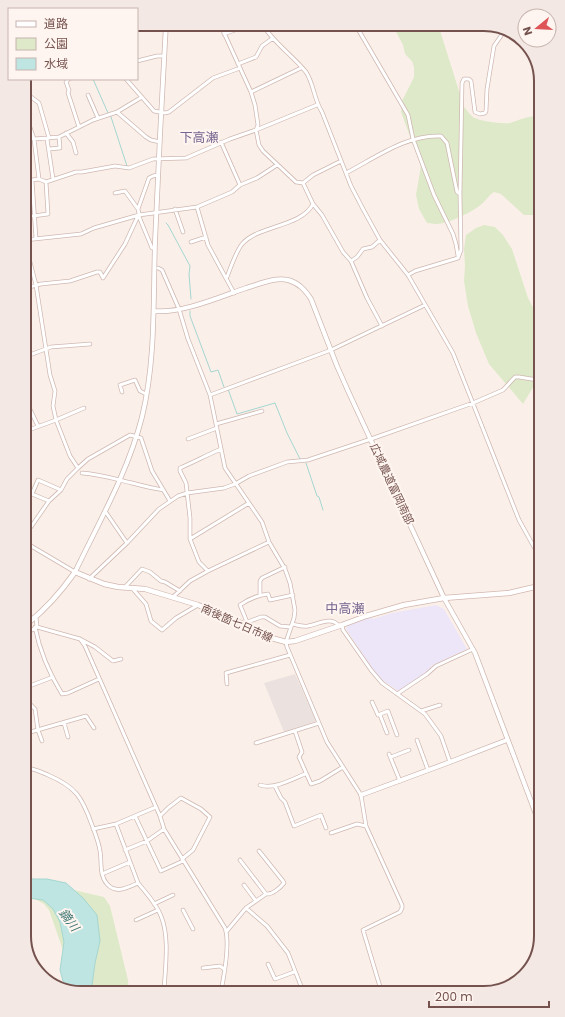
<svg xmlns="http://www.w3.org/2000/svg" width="565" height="1017" font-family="Poppins,'Noto Sans JP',sans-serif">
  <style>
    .industrial { fill: #ebe2df }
    .education { fill: #ede6f8 }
    .green { fill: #dde9c8 }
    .water { fill: #bee5e1; stroke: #a5d6d1 }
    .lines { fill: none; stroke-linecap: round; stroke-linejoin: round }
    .stream { stroke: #a5d6d1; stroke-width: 1 }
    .minor-casing { stroke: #cfb8b2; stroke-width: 4.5 }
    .tertiary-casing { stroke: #cfb8b2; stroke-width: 5.5 }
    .secondary-casing { stroke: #d2b7b0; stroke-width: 6 }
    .minor { stroke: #fff; stroke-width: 3 }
    .tertiary { stroke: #fff; stroke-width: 4 }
    .secondary { stroke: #fff; stroke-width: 4.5 }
    .labels { text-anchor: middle; stroke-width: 4; stroke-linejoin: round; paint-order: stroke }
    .street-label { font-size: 11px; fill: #75524e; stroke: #fef5f0 }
    .water-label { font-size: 12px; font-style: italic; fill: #427975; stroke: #fef5f0 }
    .quarter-label { font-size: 13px; fill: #786691; stroke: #fef5f0 }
    .rim { fill: none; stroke: #75524e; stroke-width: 2 }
  </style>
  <rect width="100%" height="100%" fill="#fbf0e9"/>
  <path class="industrial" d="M295,674L316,721L284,732L264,683Z"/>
  <path class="education" d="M436,605L444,609L467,649L431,666V668L426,673L398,691L382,680L373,670L346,629L347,626L371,617L373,619L392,613Z"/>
  <path class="green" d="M392,24H438L464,107C467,110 470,115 473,117C478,121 503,124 510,123C519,120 527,116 537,116V215H524L501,194L494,192C489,195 487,199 483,203C474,211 449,224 436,224C433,224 430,223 427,223L419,209L416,195L421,166L401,112L402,101L414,77V67L412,61L405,54L403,45Z
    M484,225L495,227L503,235L512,249L528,298L538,317V379L523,404L489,364L476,333L468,306L464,281L465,266L464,249L466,235L476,228Z
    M28,876L43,883L104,897L110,906L128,980L129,992L78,993L49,910L44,904L28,895Z"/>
  <path class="water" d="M28,879H47L66,883L83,898L97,915L100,941L95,963L91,993H78L65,988L60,970L64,942L60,922L53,909L43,900L28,898Z"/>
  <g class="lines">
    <path class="stream" d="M93,79L108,113L111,117L127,166
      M166,223L168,225L190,266L189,274L191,299
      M190,311V316L211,372L218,370L224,387
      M228,389L237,414L275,403L287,433L300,459
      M306,463L317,496L319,497L323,510"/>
    <g class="minor-casing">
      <path id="minor" d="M220,24L251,92L255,105L258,125L256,130L259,145L263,151L296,182L303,183L313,175L341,161
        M262,24C273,42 293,56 306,72C314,84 314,100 322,112L351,186L363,209L380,240L408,275L453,353L519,520L539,556
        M355,24L408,115L413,139L434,195L453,234L456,244L458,256
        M265,28L272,24
        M224,34L235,30
        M137,61L157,56H164
        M238,64L256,57L262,46L273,38
        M69,79L66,82L69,90L68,93L79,127
        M126,79L154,111L165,113L169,112L213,78L240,68
        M251,92L301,68
        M88,95L98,118
        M24,100L31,97L39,103L49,138
        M24,110L34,139L39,179
        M117,112L146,137L151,140L160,142
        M66,133L73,142L76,153
        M24,137L34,139L59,137L93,120L117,112L142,97
        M47,139L53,179
        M221,142L240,185
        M49,149L60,148L59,137
        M25,171L26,179
        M346,173C375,158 407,134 441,136L447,143L457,192L460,194
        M25,179L32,180L39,179L46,182L76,172H82L115,166L129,168L153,159L186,158L230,139L256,130L317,105
        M32,180L36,239
        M303,183L313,204L322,215L343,252L351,261L367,298L382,326
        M115,193L125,191L138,209
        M197,207L208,245L234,293
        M175,209L183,232
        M33,216L48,214L46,182
        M25,240L81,234L94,228L139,215L197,207L232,192L240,185L257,178L277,165
        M191,242L206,237
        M25,243L36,285L50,375L55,391L53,406L56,420L70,456L78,468
        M152,248L140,219L138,209L149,178L153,176L158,175
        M458,258L461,250L460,194L462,83L464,79H469L471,81L475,112L480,114L485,113L486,111L487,89L494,46L505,30
        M351,261L357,257L363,249L372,247L380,240
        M158,268L162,270L179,309L188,339L210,395L225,468L262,522L269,542L285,569L290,583L295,610L294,618L286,642L287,647L327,742L361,795L366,826L402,905V908L400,912L363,930L381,990
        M408,275L415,271L458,258
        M227,277C230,269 237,249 243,243C260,225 301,227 313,204
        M103,278L125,244L138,216
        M25,288L41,284L70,281L97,272H100L103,278
        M25,352L27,356L25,357
        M27,356L51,347L90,344
        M122,392L120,385L135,380L140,391L146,394
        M210,395L331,350L425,305
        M26,401L38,426
        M216,424L262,411
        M26,431L56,420L84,408
        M188,439L217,428
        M82,473C99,474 115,479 132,483C142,486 153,488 163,490
        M49,501L32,494L38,480L61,490
        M105,511L127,543
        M26,534L49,501L61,490L67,479L78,468L88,459L130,435L141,438L152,471L170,501
        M190,539L249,503
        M26,543L75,572
        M208,571L199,562L190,539V518L186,483L180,471V468C194,462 207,455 221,449
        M89,579L127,543L159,509L178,496L187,493L224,488L235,484L249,476L287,462L308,460L371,439L473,403L503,390L515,377H519L538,380
        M125,587L142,569L150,572L161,581L165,582L180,591
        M132,588L146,604L151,621L162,630L176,618L198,605
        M260,595V581L262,578L285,567
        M173,597L190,581L208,571L269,542
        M36,617L37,627L80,639L95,647L113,661L121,659
        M247,622L240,605C249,599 257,595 268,594L270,600L293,595
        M245,623L261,617H265L280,626L291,627
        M292,624C297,625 303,627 308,626C319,624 331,616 339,626
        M342,625L343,630L371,670L382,683L425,714L441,736L450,762
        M37,627H35C40,652 49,673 62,694L68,693L99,679
        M27,633L35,628
        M80,639L85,646L160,816L164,829L225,928C230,942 224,976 221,991
        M227,684L226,673L290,655
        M27,687L53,677
        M397,694L427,674L436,666L473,649
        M27,701L35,709L38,730L42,741
        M372,702L378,715L388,711L397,735
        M421,711L440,705
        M380,715L387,733
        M64,723L68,737
        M295,731L302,752L299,757L311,784L320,781L343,767
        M27,733L86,716L94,728
        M417,740L428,770
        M256,743L319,723
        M389,754L400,781
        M391,757L409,750
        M28,768C35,769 41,772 48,775C76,787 82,797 92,825C95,833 99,843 100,851C102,862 99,875 107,884C116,894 127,888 138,883C146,893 156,903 161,916C170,938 165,968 164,992
        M260,785C273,790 293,779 305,774
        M275,786L281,798L285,802L294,826L321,815L326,828
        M135,816L161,871L183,861
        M160,816L168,808L181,798L201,809L210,817L193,850L182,859
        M116,824L138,883
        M93,829L116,824L156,807
        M331,833L357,824L366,826
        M125,850L147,841L164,829
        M240,860L266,894C272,895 280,888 284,883L283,881L259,851
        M102,874L130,862
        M244,885L256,901
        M154,904L173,895
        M246,908L267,926L288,953L303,991
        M183,910L193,929
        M136,920L158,910
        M226,932L246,908L266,894
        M268,964L275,979L294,972
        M203,968L220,966L224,969"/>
    </g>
    <g class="tertiary-casing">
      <path id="tertiary" d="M154,311C181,314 220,297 246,288C260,284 274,277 288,280C299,283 305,290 311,299L337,366L349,393L444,598L475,653L540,825
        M75,572C99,522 128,472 142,417C156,360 153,300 155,242C158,169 162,97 166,24
        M361,795L450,762L507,740"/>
    </g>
    <g class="secondary-casing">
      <path id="secondary" d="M27,624C46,609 61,592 75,572L104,584L118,587L145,589L198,605L241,623L268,637L286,642L295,641L342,625L366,616L404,605L444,598L509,593L539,586"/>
    </g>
    <use href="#minor" class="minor"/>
    <use href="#tertiary" class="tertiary"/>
    <use href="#secondary" class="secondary"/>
  </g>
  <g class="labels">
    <g class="street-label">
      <text transform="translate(392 484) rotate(65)" y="4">広域農道富岡南部</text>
      <text transform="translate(237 623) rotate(24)" y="4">南後箇七日市線</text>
    </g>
    <g class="water-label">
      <text transform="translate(69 920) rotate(53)" y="4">鏑川</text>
    </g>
    <g class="quarter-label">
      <text x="199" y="142">下高瀬</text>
      <text x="345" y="613">中高瀬</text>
    </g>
  </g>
  <path d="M0 0H565V1017H0ZM81 31H484A50 50 0 0 1 534 81V936A50 50 0 0 1 484 986H81A50 50 0 0 1 31 936V81A50 50 0 0 1 81 31Z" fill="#f3e8e3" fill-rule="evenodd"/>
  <path class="rim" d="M81 31H484A50 50 0 0 1 534 81V936A50 50 0 0 1 484 986H81A50 50 0 0 1 31 936V81A50 50 0 0 1 81 31Z"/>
  <rect x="8" y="8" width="130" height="72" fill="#fef5f0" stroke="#c7b4af"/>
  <rect x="16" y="21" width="20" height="6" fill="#ffffff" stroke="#c7b4af"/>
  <text x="44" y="28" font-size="12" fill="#75524e">道路</text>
  <rect x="16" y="38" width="20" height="12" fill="#dde9c8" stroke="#c7b4af"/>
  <text x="44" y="48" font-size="12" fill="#75524e">公園</text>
  <rect x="16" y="58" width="20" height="12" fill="#bee5e1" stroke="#c7b4af"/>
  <text x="44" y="68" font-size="12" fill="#75524e">水域</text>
  <g transform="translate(537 28) rotate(252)"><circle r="19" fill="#fef5f0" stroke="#c7b4af"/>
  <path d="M0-3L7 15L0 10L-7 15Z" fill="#de5558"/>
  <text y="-6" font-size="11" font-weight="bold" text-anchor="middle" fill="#75524e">N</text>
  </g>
  <path d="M429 1001v6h120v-6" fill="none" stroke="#75524e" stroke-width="2"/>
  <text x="435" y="1001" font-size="12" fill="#75524e" stroke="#fef5f0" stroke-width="3" paint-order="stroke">200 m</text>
</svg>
